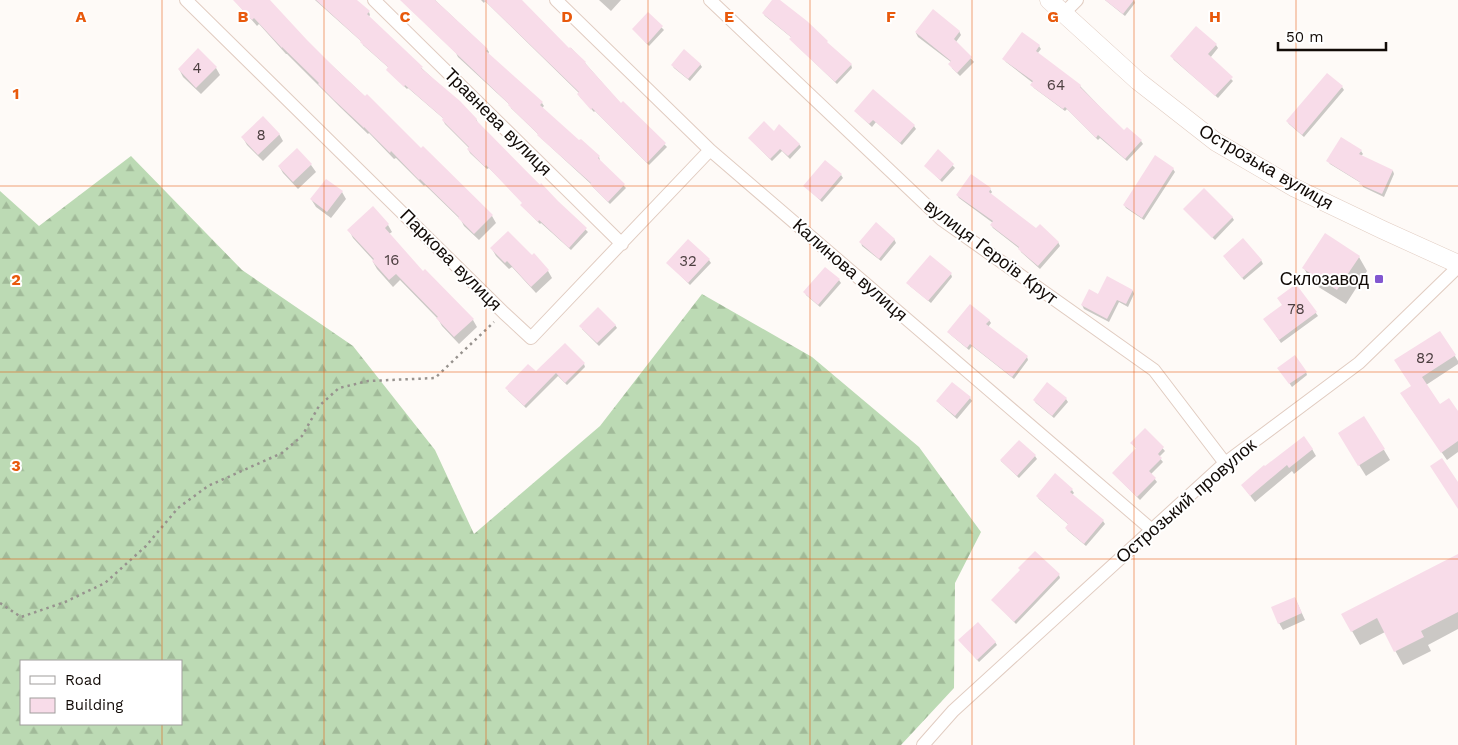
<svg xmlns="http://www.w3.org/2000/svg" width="1458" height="745" font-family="'Work Sans',sans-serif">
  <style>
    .forest { fill: url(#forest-firs); fill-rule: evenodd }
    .shadow { fill: #0003 }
    .building { fill: #f8dce9 }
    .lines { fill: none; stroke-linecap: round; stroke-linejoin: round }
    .street-casing { stroke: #e1ccc1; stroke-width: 14 }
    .secondary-casing { stroke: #e1ccc1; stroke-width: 19 }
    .path { stroke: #97928e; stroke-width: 2.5; stroke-dasharray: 2.5 4; stroke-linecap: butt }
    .street { stroke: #fff; stroke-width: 12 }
    .secondary { stroke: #fff; stroke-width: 18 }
    .grid { fill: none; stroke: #e8590c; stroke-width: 1; stroke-opacity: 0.55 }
    .poi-dot { fill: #8257d0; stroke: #fff; stroke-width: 2 }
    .labels { text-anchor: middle; stroke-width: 4; stroke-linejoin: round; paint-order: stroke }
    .number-label { font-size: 15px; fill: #4c3f40 }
    .street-label { font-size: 18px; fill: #120b07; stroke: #fff }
    .poi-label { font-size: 18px; fill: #120b07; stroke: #fff; text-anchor: end }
    .grid-label { font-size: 16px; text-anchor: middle; font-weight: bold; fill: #e8590c; stroke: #fff; stroke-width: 4; stroke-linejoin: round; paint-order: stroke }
  </style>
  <defs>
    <pattern id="forest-firs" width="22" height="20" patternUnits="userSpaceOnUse" patternTransform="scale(1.25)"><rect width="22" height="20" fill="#bcdab4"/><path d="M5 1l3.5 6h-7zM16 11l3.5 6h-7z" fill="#a1ba99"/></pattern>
  </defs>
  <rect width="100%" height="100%" fill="#fefaf7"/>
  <path class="forest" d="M131,156L242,270L353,346L435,450L474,534L600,426L702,294L812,357L919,447L981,532L955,583L954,688L901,745H0V191L39,226ZM21,661H181V724H21Z"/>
  <path class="shadow" d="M234,0H268L306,41L492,216L496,223L479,240L464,226L461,220L425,185L424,186L396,158L394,159L369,133L368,134L340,107L287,54H286L259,24L257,26Z
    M315,0H355L369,12L370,15L368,18L476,119L478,123L477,124L588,232L571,250L541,223L540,224L524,208L523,203L489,168L487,169L470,153L468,149L469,148L445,124L443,120L444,119L408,88L407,89L390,73L389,68L363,45L362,42Z
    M401,0H435L487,49L489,52L488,54L542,103L544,106L542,108L579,142L599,157L600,160L599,161L626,188L610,204L593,187L591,184L541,138L539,135L511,108L510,105L458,57L456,53Z
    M481,0H521L570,50L571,48L585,63L621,104L623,103L667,147L649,165L595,111L594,112L580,97L579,93L485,1L484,3Z
    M599,0H621L611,11Z
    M774,0H778L806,22L829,46L851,64L852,68L837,84L793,42L792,38L765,16L763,13Z
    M1105,0H1134L1135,3L1125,16Z
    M648,14L664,30L649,46L633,29Z
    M1196,28L1216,45L1218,48L1210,58L1233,81L1218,98L1174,60L1172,57Z
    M959,31L961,35L956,42L974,62L960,76L952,68L951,62L918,37L916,33Z
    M1039,46L1041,49L1037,54L1080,86L1124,132L1141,141L1143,144L1127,161L1100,138L1098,140L1067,109L1065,111L1034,88L1032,85L1033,83L1006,62L1004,59Z
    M700,64L702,67L690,81L674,68L672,65Z
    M216,68L220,75L201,94L183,77L179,69Z
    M1342,87L1344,90L1304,137L1289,124L1287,121Z
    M873,91L914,126L916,129L902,145L876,122L872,127L855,111Z
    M774,132L799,144L801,147L790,159L782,151L772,161L749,138Z
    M279,134L283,141L263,161L247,145L243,138Z
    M297,150L311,165L316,172L298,189L283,173L279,166Z
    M938,151L955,168L942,182L926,166Z
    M1361,151L1363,154L1361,156L1393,171L1394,174L1384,197L1363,187L1361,183L1330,164L1328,161Z
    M1173,169L1175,172L1144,220L1126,208L1124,205Z
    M841,175L843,178L822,202L805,186Z
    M990,189L992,192L990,195L1037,230L1058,242L1060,246L1040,269L1021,252L1020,249L993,228L991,225L993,223L959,198L957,195Z
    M342,192L346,199L331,218L316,207L311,199Z
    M1187,212L1232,217L1234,220L1215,240Z
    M388,225L392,232L389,234L423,273L425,271L473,320L477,327L459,344L442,326L438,319L400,280L393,287L377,269L373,262L374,261L353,238L349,230Z
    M894,239L896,243L881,261L862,246L861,242Z
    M492,249L532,257L534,255L548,271L552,278L536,293L512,267L509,269L496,256Z
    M1359,257L1367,271L1346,304L1312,283L1304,268Z
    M1226,259L1261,260L1263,264L1244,280Z
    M709,260L711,263L690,285L668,263Z
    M951,274L952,277L931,303L910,286Z
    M1108,278L1133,291L1134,294L1128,307L1119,302L1109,322L1084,309L1082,305L1098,295Z
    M839,280L841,283L820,307L806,295L805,292Z
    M1296,286L1318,316L1281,343L1267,322L1284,306Z
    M989,320L991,323L988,327L1027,357L1028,360L1014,379L972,346L969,350L951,335L949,332Z
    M615,325L617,328L599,346L582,329Z
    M1453,353L1458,361V364L1426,385L1440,406L1458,413V452L1447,460L1406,401L1412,386L1400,368Z
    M584,364L585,367L567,385L558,376L526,408L508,391L536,373Z
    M1281,371L1306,372L1307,375L1292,387Z
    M970,398L972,401L957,419L940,404L938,401Z
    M1066,399L1068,402L1054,418L1036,403L1034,400Z
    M1145,429L1165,451L1159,457L1163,462L1151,474L1157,482L1140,500L1116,476L1137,449L1134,446Z
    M1346,444L1384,450L1390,460L1366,476Z
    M1312,449L1316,456L1294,474L1292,471L1255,502L1242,485Z
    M1035,456L1037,459L1019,478L1001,461Z
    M1072,490L1074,493L1072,495L1103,521L1105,524L1086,546L1068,531L1066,528L1069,525L1039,499L1037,496Z
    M1458,555V629L1428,645L1431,651L1403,665L1385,632L1360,645L1352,631Z
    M1059,575L1060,578L1016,624L993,600Z
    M1295,598L1305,620L1283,630L1279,623Z
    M995,642L997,645L979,662L962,643Z"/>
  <path class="building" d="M233,0H270L307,40L335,68L365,96L367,94L421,148L423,146L493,215L474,234L458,218L459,217L420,179L419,180L391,151L390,153L364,127V128L334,100L318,84L319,83L282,47V48L254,18L252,20Z
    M316,0H357L370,11L367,14L423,67L421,68L460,101L477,119L476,120L540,185L541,183L558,201L587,228L569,248L539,220L538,222L520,205L522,203L486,165L485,167L467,149L469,147L442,120L443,118L405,85L404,87L386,70L388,67L360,42L361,41Z
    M400,0H435L488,49L486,51L543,102L540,105L579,140L581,139L600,156L598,158L625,184L608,202L590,184L591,183L537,135L538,134L508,105L509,104Z
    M484,0H522L569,48L570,47L586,62L585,63L621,103L623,101L666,143L647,163L592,108L591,110L577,94L579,92Z
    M772,0H780L807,21L828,41L827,42L852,64L835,82L789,39L791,37L762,13Z
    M1105,0H1134L1123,14Z
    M933,9L960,31L954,39L972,57L957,73L948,64L951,61L915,32Z
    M648,12L663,26L647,44L632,29Z
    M1196,26L1217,44L1208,54L1233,77L1215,96L1170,56Z
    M1022,32L1040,45L1036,51L1081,85L1080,87L1124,130L1127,127L1142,140L1125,159L1098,135L1096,138L1065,107L1063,109L1030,85L1033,81L1002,59Z
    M198,48L217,67L196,88L178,69Z
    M684,49L701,64L688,79L671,65Z
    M1327,73L1343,86L1302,135L1286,121Z
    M873,89L915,125L900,143L873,120L869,124L854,111Z
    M263,116L280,134L258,155L241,137Z
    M764,121L774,131L779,124L800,144L788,156L780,149L770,159L748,138Z
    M1341,137L1362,150L1359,154L1393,170L1382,194L1359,184L1360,182L1326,161Z
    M297,148L312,164L293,182L278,166Z
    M938,149L954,164L940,180L924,166Z
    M1155,155L1174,168L1142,218L1123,205Z
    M825,160L842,174L820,200L803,186Z
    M971,174L991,188L989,192L1036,228L1040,224L1059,242L1038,266L1018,249L1019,247L990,225L993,221L956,195Z
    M326,179L343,191L327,212L310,199Z
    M1204,188L1233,217L1212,238L1183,209Z
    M373,206L389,224L385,228L423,271L425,269L474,319L454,337L436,318L438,317L396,274L389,280L372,261L374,259L347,230Z
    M876,222L895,239L879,259L859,242Z
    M508,231L532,255L534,253L549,270L531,287L507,261L505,263L490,248Z
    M1325,233L1360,256L1337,290L1302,268Z
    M1243,238L1262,260L1242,278L1223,256Z
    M688,239L710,259L688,283L666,263Z
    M930,255L952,273L928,301L906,283Z
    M825,267L840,279L818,305L803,292Z
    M1107,276L1133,290L1126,304L1117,300L1107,319L1081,305L1089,289L1098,294Z
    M1296,284L1317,312L1279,340L1263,319L1282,305L1277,298Z
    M970,304L990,320L986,324L1028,356L1012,377L970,344L967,348L947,332Z
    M598,307L616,325L597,343L579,326Z
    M1440,331L1456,355L1422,377L1440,404L1449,398L1458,411V441L1441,453L1400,393L1411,386L1394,360Z
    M565,343L585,363L565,383L556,373L524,406L505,388L528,364L536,371Z
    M1295,355L1307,372L1289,384L1277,368Z
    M952,382L971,397L955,416L936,401Z
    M1047,382L1067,398L1052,416L1033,400Z
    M1364,416L1385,449L1358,466L1338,433Z
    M1145,428L1164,447L1158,454L1162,458L1149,471L1156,478L1137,497L1112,473L1136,448L1130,443Z
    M1304,436L1313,449L1289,468L1287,465L1250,496L1241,485L1264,465L1265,466Z
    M1019,440L1036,455L1017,476L1000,460Z
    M1442,458L1458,482V509L1430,466Z
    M1055,473L1073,489L1070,492L1104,520L1084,544L1065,528L1068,524L1036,496Z
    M1035,551L1060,574L1014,622L991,600L1020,570L1018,568Z
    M1458,554V612L1421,631L1424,637L1394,652L1377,618L1351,632L1341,614Z
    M1295,597L1302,613L1278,624L1271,607Z
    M978,622L996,642L977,660L958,640Z"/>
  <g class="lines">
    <g class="street-casing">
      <path id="street" d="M186,0L504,313L531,338L710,150
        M374,0L622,244
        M556,0L710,150L1152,530
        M710,0L941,219L1154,370L1225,463
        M1063,14L1077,0
        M923,745L953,711L1225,463L1359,363L1458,267"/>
    </g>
    <g class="secondary-casing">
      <path id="secondary" d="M1049,0L1138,81L1216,142L1295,188L1383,230L1458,264"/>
    </g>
    <path class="path" d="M0,603L21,617L65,602L105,583L146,546L178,508L208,486L282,453L302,436L319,406L339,388L368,381L435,378L494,322"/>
    <use href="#street" class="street"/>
    <use href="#secondary" class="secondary"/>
  </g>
  <path class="grid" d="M162,0V661M324,0V745M486,0V745M648,0V745M810,0V745M972,0V745M1134,0V745M1296,0V745M0,186H1458M0,372H1458M0,559H1458M162,724V745"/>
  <rect class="poi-dot" x="1374" y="274" width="10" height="10" rx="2.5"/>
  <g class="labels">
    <g class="number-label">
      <text x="197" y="73">4</text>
      <text x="1056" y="90">64</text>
      <text x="261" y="140">8</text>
      <text x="392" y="265">16</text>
      <text x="688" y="266">32</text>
      <text x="1296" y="314">78</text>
      <text x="1425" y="363">82</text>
    </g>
    <g class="street-label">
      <text transform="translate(498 122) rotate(45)" y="6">Травнева вулиця</text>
      <text transform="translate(1266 167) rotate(30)" y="6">Острозька вулиця</text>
      <text transform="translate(991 252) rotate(37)" y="6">вулиця Героїв Крут</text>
      <text transform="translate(451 260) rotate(45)" y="6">Паркова вулиця</text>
      <text transform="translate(850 270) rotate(41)" y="6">Калинова вулиця</text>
      <text transform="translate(1186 501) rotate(-41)" y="6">Острозький провулок</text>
    </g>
    <g class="poi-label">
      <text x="1369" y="285">Склозавод</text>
    </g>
  </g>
  <g class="grid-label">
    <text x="81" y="22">A</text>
    <text x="243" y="22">B</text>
    <text x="405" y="22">C</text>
    <text x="567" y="22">D</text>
    <text x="729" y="22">E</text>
    <text x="891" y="22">F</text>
    <text x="1053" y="22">G</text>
    <text x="1215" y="22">H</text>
    <text x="16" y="99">1</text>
    <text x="16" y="285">2</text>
    <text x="16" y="471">3</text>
  </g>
  <rect x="20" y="660" width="162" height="65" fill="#ffffff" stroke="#a09d9c"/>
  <rect x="30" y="676" width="25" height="8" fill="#ffffff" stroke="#a09d9c"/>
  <text x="65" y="685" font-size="15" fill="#120b07">Road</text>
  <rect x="30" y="698" width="25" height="15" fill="#f8dce9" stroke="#a09d9c"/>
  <text x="65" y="710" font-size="15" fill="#120b07">Building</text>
  <path d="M1278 42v8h108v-8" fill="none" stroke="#120b07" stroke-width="2.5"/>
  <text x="1286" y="42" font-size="15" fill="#120b07" stroke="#ffffff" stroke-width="4" paint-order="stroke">50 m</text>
</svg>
